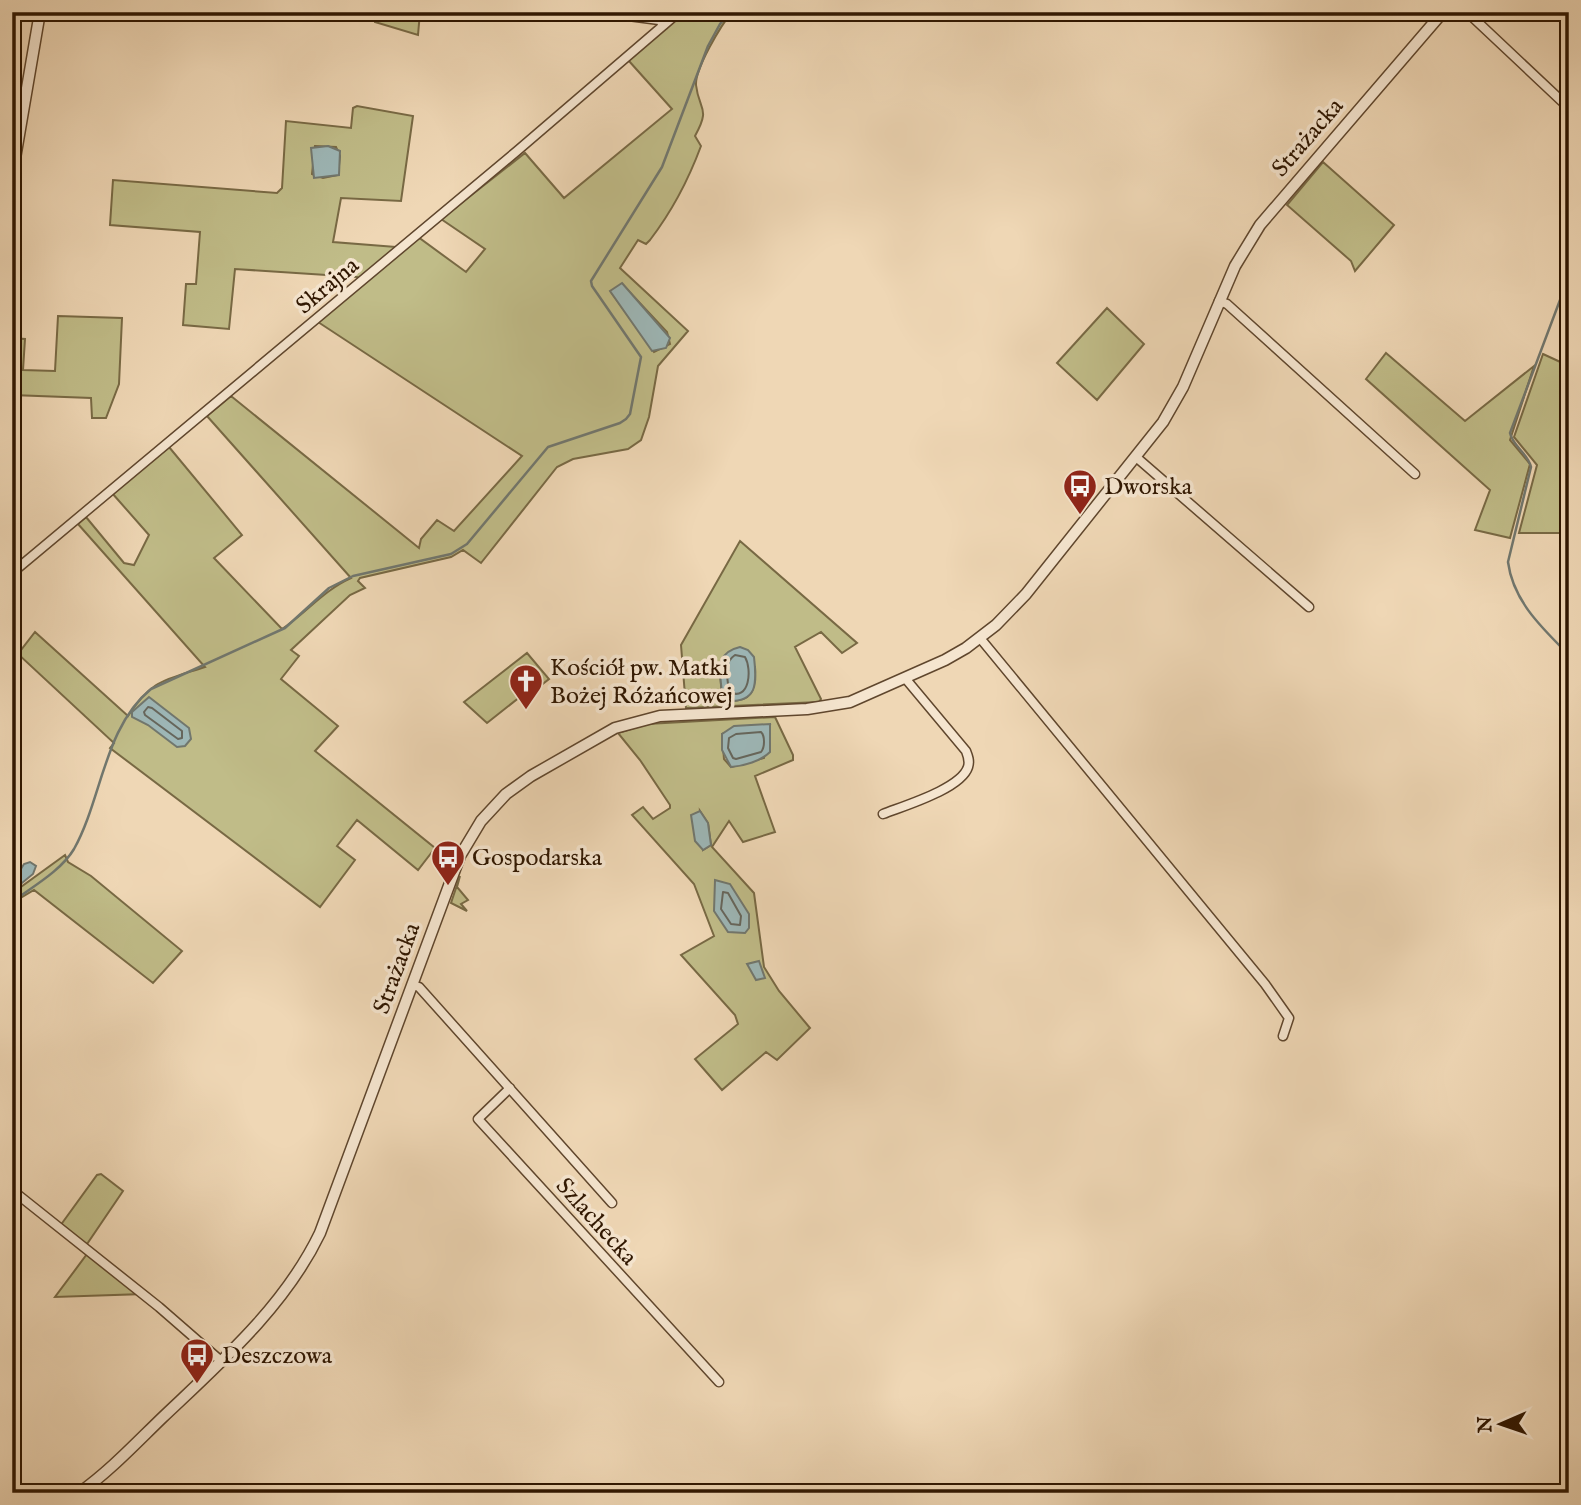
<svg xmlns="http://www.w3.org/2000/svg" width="1581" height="1505" font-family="'IM FELL English',serif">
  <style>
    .green { fill: #c0bc88; stroke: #786944; stroke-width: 2; fill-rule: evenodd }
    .water { fill: #9db7b7; stroke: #71776e; stroke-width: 2 }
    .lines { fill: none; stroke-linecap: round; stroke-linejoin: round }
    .shore { stroke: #66665c; stroke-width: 2 }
    .stream { stroke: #71776e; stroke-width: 2.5 }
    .minor-casing { stroke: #5f462d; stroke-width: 11 }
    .tertiary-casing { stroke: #5f462d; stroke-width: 13 }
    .minor { stroke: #f5e5cf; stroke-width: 8 }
    .tertiary { stroke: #f5e5cf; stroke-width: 10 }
    .labels { text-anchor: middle; stroke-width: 7; stroke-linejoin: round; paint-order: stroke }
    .street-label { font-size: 24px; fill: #2f1600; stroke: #f5e5cf }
    .poi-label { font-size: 24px; fill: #2f1600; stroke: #f5e5cf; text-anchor: start }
  </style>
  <rect width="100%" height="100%" fill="#efd7b5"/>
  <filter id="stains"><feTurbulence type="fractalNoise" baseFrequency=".00286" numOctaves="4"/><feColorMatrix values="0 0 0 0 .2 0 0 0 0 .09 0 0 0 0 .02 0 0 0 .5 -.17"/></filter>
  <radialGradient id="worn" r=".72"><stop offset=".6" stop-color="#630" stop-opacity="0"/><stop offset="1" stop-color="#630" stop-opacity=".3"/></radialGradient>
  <path class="green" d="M376,12H420L418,35L375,22Z
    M679,12H732C721,25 695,69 696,85C699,111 711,107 695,136L701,146C688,181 673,210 650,240L646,244L638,240L620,268L688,331L658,366L649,417L641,440L628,449L573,459L557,467L481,563L463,550L451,557L360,578L358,581L365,588L350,595L291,650L299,656L281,679L338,726L315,751L435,848L418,870L357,820L337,846L355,860L320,907L110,748L114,743L18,654L35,632L128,716C152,679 165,680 205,667L78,524L86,517L124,563L134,565L149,535L112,493L169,447L242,535L214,558L282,629C306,613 324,590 351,578L207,416L231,396L419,548L421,539L437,520L454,531L522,456L318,322L364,282L357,277L235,269L229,329L183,325L186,284H196L200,232L110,225L113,180L277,193L282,188L286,121L351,128L353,108L357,106L413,116L401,201L341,198L333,242L396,247L418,237L466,272L485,249L441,219L525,153L564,198L672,109L629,61V55ZM315,146L336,147L340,156L338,175L323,178L312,174ZM622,284L667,332L670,344L654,352L611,292Z
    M1323,162L1394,225L1355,271L1351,261L1287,205Z
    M1107,308L1144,344L1097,400L1057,363Z
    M58,316L122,318L119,384L106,418H92L91,398L12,395V338L25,339L23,370L55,371Z
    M1386,353L1465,421L1534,366L1510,440L1530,464L1510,538L1475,530L1490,490L1366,379Z
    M1543,354L1569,366V533H1519L1537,465L1514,437Z
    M740,541L857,643L842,653L821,632L795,647L821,699L819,702L686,708L681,645ZM719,663L755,667C756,691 752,703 725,701L722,696Z
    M527,653L549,679L535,690L530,689L487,723L464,702Z
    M775,717L793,755V760L755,776L775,832L743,842L729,821L712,847L754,893L764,967L779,991L810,1028L777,1060L766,1052L722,1090L695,1059L738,1024L735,1015L681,955L714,936L694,884L632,815L643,807L653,819L670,808V805L640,760L618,733L647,724ZM770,725L764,758L731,767L724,759L722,734L740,727ZM700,811L708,823L711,845L703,850Z
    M65,855L68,862L91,876L182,951L153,983L34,890L12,903V886L18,889Z
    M460,876L457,887L468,900L461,904L467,911L451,903Z
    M101,1174L123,1191L85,1247L60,1226L97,1175Z
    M90,1250L143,1294L55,1297Z"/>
  <path class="water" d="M328,146L340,151L339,175L314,178L311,148Z
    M622,283L670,338L666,348L652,351L610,291Z
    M740,647L748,650L754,657C757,684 758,703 725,701C721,695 722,691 721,684C719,666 718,652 740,647Z
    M149,697L189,728L191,739L185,746L177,747L148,725L132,717V712Z
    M770,724V752C761,761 744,766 731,767L722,750V734L734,726Z
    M700,811L708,823L711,845L703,850L695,841L691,815Z
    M30,862L36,866L33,874L22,883L13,882L12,875L19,872L24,864Z
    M715,880L730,884L749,914V928L745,933L728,932L714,911Z
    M759,961L765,978L756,980L747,964Z"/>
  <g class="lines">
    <path class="shore" d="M735,655L745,657C752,669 750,702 729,692C728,678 722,664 735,655Z
      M148,707L152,708L182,731V738L178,739L145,715L144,712Z
      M761,732C765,736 765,747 761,752L736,759L733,758L728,748L729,738L736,734Z
      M723,892L728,893L741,916L740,925L731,924L721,909Z"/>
    <path class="stream" d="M1569,300H1560L1510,433C1513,447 1528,453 1531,467L1508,562C1513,601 1542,628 1569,655
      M12,902C32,887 61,871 74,849C102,799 104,727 151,689L285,628L329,588L353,576L451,554L467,544L548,447L620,423L626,419L630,414L641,357L592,286L591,281L662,167L708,46L720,24L730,12"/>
    <g class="minor-casing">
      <path id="minor" d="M598,12L659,20L664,25
        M1467,12L1569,108
        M1219,301L1227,304L1415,474
        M1136,457L1309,607
        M12,573L517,151L679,12
        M980,638L1265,984L1289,1018L1283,1036
        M883,814C903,806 961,789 968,767C970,761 968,756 966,751L905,678
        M412,985L419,987L612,1203
        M510,1088L478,1119L719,1382
        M12,1190L159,1307L221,1361"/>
    </g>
    <g class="tertiary-casing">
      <path id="tertiary" d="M12,176L40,12
        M79,1493C110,1471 136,1443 163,1417C221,1362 285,1306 320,1233L460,856L481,821L506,794L531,776L615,728L660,716L807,709L850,702L945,660L966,648L996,625L1026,594L1163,422L1183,387L1235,266L1260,225L1443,12"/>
    </g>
    <use href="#minor" class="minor"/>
    <use href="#tertiary" class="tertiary"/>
  </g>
  <defs>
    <g id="bus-pin" transform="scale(1.75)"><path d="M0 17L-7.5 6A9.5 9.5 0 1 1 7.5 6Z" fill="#8f2418" stroke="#f5e5cf"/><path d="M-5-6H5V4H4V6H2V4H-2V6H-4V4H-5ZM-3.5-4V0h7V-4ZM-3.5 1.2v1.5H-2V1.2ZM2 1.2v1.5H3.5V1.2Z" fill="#fff"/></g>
    <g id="church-pin" transform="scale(1.75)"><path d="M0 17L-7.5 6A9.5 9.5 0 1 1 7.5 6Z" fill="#8f2418" stroke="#f5e5cf"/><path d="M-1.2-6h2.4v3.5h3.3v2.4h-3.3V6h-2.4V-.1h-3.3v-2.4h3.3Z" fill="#fff"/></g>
  </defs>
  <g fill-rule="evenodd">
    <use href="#bus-pin" x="1080" y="486"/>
    <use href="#church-pin" x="526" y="681"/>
    <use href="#bus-pin" x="448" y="857"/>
    <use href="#bus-pin" x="197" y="1355"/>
  </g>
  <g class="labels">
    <g class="street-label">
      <text transform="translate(1307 137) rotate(-49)" y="8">Strażacka</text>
      <text transform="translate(327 285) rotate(-40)" y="8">Skrajna</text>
      <text transform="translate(396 968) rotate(-70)" y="8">Strażacka</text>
      <text transform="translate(597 1221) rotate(48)" y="8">Szlachecka</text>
    </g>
    <g class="poi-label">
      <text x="1104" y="494">Dworska</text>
      <text x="550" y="675">Kościół pw. Matki<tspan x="550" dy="28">Bożej Różańcowej</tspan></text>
      <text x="472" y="865">Gospodarska</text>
      <text x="222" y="1363">Deszczowa</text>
    </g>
  </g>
  <rect width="1581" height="1505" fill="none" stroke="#efd7b5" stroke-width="42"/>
  <rect x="14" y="14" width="1553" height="1477" fill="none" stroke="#2f1600" stroke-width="3.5"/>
  <rect x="21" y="21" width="1539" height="1463" fill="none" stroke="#2f1600" stroke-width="2"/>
  <g transform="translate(1501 1424) rotate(268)" stroke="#f5e5cf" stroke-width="5" paint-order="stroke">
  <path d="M0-5L12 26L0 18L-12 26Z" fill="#2f1600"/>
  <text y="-10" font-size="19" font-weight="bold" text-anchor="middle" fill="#2f1600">N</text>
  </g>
  <rect width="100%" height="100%" filter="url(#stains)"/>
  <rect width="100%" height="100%" fill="url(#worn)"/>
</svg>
